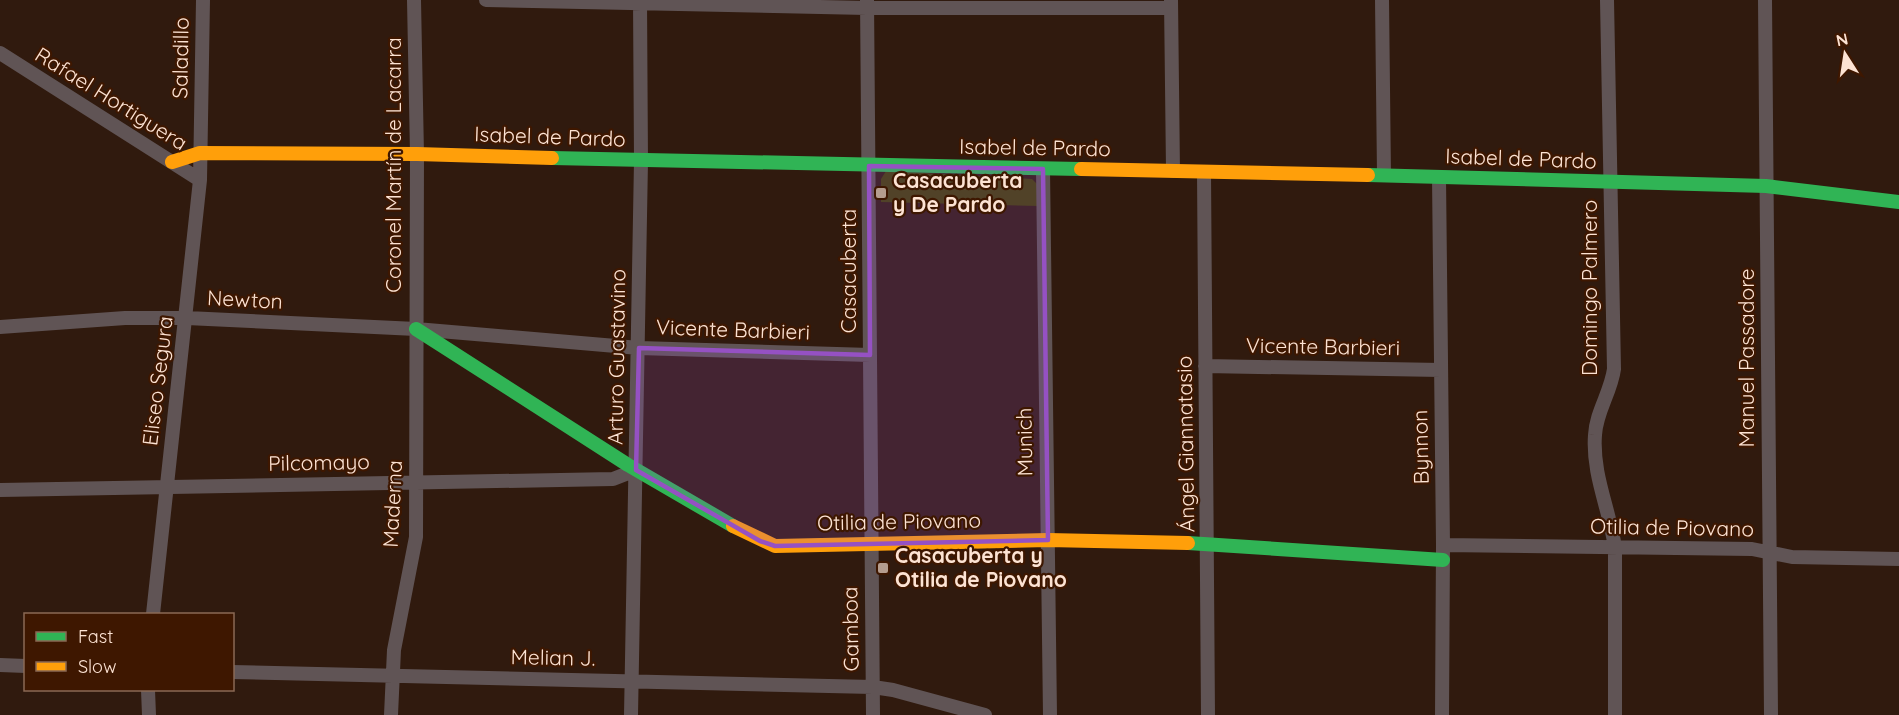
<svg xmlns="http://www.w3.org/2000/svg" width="1899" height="715" font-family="Quicksand,sans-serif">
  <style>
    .green { fill: #403f02 }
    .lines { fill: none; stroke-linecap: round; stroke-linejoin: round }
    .street { stroke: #605455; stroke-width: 14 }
    .fast { stroke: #30b455; stroke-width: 14 }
    .slow { stroke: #ff9f0a; stroke-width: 14 }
    .marked { fill: #9551c3; fill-opacity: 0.2; stroke: #9551c3; stroke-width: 4.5; stroke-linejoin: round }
    .poi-dot { fill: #b59d8e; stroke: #3e1700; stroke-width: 2 }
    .labels { text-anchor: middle; stroke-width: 4.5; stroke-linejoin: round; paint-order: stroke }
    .street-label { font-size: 21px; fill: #fde3d3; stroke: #3e1700 }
    .poi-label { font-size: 21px; font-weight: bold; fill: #fde3d3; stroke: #3e1700; text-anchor: start }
  </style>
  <rect width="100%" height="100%" fill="#301a0e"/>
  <path class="green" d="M886,171L1032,179L1037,184L1038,206L881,202V179Z"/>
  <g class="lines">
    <path class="street" d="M486,0L867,8H1171
      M867,0L873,715
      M1171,0L1173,171
      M1382,0L1384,175
      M1607,0L1614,369C1611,392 1596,412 1595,435C1592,475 1610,510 1615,548V715
      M1765,0L1771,715
      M0,53L200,180
      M1043,169L1050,715
      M1204,172L1208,715
      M1439,177L1443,545L1442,715
      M0,327L125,318H187L416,329L639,348L870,355
      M1205,366L1441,370
      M0,490L613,479L636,470
      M1443,545L1752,549L1792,557L1899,559
      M153,614L200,180L203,0
      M0,665L26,666
      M232,672L873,687L893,690L985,715
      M148,690L149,715
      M391,715L394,650L416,537L417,154L414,0
      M631,715L641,161L640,0"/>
    <path class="fast" d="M552,158L1081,169
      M1368,175L1766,186L1899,202
      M416,329L628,465L733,526
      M1188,543L1443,560"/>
    <path class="slow" d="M172,162L200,153L417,154L552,158
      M1081,169L1368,175
      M733,526L775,546L1048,540L1188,543"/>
  </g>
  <path class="marked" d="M869,166L1043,169L1048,540L775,546L760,541L636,470L639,348L870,355Z"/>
  <g class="poi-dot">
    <rect x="875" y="187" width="12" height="12" rx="3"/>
    <rect x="877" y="562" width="12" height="12" rx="3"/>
  </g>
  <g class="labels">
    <g class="street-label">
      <text transform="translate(181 58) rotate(-89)" y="7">Saladillo</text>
      <text transform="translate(111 99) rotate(32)" y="7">Rafael Hortiguera</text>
      <text transform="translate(550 137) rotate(2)" y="7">Isabel de Pardo</text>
      <text transform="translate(1035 148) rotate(1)" y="7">Isabel de Pardo</text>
      <text transform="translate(1521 159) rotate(2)" y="7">Isabel de Pardo</text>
      <text transform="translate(394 165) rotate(-90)" y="7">Coronel Martín de Lacarra</text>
      <text transform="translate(849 271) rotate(-90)" y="7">Casacuberta</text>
      <text transform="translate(1590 288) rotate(-90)" y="7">Domingo Palmero</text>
      <text transform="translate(245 300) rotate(3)" y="7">Newton</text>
      <text transform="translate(733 330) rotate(2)" y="7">Vicente Barbieri</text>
      <text transform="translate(1323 347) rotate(1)" y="7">Vicente Barbieri</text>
      <text transform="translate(617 357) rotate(-89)" y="7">Arturo Guastavino</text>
      <text transform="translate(1747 358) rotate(-90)" y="7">Manuel Passadore</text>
      <text transform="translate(158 381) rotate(-83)" y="7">Eliseo Segura</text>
      <text transform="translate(1025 442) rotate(-91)" y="7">Munich</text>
      <text transform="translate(1186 444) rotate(-91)" y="7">Ángel Giannatasio</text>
      <text transform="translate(1421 447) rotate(-91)" y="7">Bynnon</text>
      <text transform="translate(319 463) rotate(-1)" y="7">Pilcomayo</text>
      <text transform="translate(393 504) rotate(-87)" y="7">Maderna</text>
      <text transform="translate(899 522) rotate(-1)" y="7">Otilia de Piovano</text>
      <text transform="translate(1672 528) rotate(1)" y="7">Otilia de Piovano</text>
      <text transform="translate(851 629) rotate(-91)" y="7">Gamboa</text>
      <text transform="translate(553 658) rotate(1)" y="7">Melian J.</text>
    </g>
    <g class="poi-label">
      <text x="893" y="188">Casacuberta<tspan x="893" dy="24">y De Pardo</tspan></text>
      <text x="895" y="563">Casacuberta y<tspan x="895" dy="24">Otilia de Piovano</tspan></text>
    </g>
  </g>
  <rect x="24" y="613" width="210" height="78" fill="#3e1700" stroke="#8a6954" stroke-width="1.5"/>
  <rect x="36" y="632" width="30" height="9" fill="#30b455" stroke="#8a6954" stroke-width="1.5"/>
  <text x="78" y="643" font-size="18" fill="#fde3d3">Fast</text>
  <rect x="36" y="662" width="30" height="9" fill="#ff9f0a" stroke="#8a6954" stroke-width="1.5"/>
  <text x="78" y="673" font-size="18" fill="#fde3d3">Slow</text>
  <g transform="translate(1845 54) rotate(348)" stroke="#3e1700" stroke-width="4.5" paint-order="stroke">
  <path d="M0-4.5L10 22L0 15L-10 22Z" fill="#fde3d3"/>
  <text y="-9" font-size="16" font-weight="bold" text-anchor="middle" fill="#fde3d3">N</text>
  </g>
</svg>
